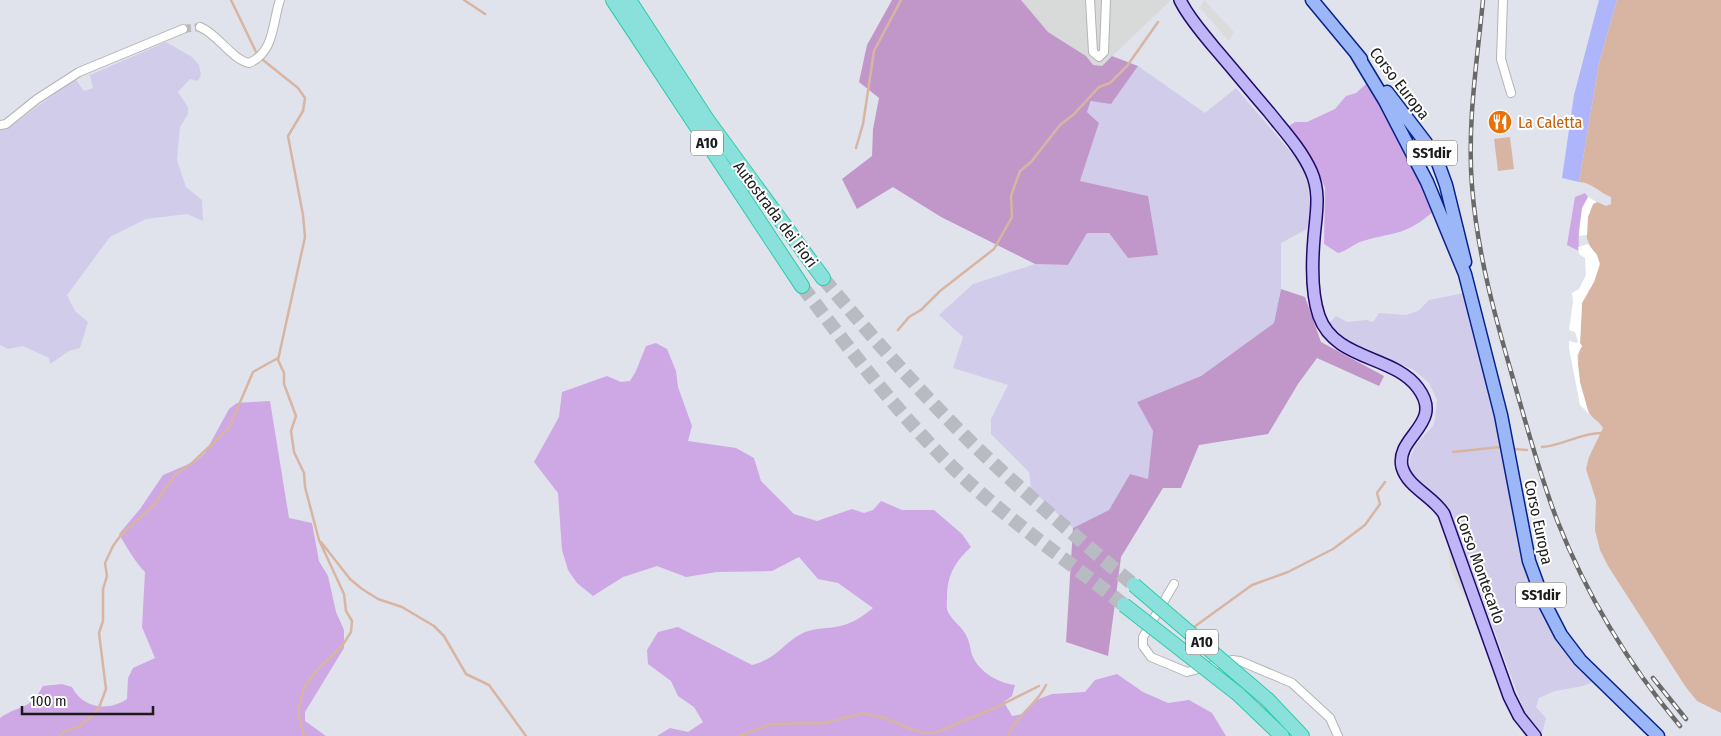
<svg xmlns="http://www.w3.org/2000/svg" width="1721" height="736" font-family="'Fira Sans Condensed',sans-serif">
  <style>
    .residential { fill: #d8d9d9 }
    .farmland { fill: #d2cceb }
    .grass { fill: #cea7e5 }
    .forest { fill: #c197ca }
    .sand { fill: #afb5fb }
    .parking { fill: #dbdbdb }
    .water { fill: #d8b5a2 }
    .pier { fill: #fff }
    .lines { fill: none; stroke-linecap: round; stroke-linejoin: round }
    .stream { stroke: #d8b5a2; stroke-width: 2.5 }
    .street-tunnel { stroke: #b9bbc2; stroke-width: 8; stroke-dasharray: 8 4; stroke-linecap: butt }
    .highway-tunnel { stroke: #b9bbc2; stroke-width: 14; stroke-dasharray: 14 7; stroke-linecap: butt }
    .street-casing { stroke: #b4b4b4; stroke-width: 10 }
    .secondary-casing { stroke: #20096a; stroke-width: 14 }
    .primary-casing { stroke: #07228b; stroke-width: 15 }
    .highway-casing { stroke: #2bcca9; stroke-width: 16 }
    .street { stroke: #fff; stroke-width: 8 }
    .secondary { stroke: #c0b5f6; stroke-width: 11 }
    .primary { stroke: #9bb7f7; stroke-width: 12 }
    .highway { stroke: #8ae1dc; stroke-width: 14 }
    .rail-casing { stroke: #696969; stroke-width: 4.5 }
    .rail { stroke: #fff; stroke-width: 2.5; stroke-dasharray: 8; stroke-linecap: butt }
    .highway-bridge-casing { stroke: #2bcca9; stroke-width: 16; stroke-linecap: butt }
    .highway-bridge { stroke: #8ae1dc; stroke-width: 14 }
    .labels { text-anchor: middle; stroke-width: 4; stroke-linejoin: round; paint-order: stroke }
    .shield { fill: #fff; stroke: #5f5f5f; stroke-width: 1 }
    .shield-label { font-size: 15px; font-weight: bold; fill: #1b1b1b }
    .street-label { font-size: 16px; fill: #1b1b1b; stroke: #fff }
    .food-label { font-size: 16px; fill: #c56008; stroke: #fff; text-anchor: start }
  </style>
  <rect width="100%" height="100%" fill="#e0e3ec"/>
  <path class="residential" d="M1021,0H1169L1170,1L1102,66L1092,65L1086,56L1048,32Z"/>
  <path class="farmland" d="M166,42L192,57L199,65L201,75L198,81L190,79L178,92L188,107V114L180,127L177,160L186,187L202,200L203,221L187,214L146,219L110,237L67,295L75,311L88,322L80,348L69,351L50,364L49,358L23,346L8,349L0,345V130L14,124L71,81L76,80L84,91L93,88L90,75Z
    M1138,66L1205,113L1236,88L1302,165L1308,185L1311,213L1307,229L1281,243V289L1274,323L1201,376L1137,402L1153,431L1148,480L1130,474L1109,510L1073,528L1031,489L1029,472L991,434V419L1008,385L953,368L963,337L939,315L973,284L1035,264L1068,265L1086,233H1109L1128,258L1148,196L1080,181L1099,123L1087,112L1092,101L1111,103Z
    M1464,293L1490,393L1519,538L1578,665L1593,682L1583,686L1555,691L1539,698L1536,707L1546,718L1542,734L1524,711L1449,509L1443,501L1415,478L1410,470V458L1416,444L1433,426L1435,419L1437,400L1429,383L1414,370L1355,345L1341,336L1329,323L1336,316L1347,322L1367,320L1373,322L1379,313L1406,315L1418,311L1429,300Z"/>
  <path class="grass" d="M1367,83L1407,151L1434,211C1405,236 1397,231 1363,241C1354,243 1348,251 1338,253L1324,244L1325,188L1316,166L1289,126L1295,122H1307L1335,109L1346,96L1356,93Z
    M1585,193L1588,197C1579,214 1578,232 1579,251L1567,245L1575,197Z
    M656,343L667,349L676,371L678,387L692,426L688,441L736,448L754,458L761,481L794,514L817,521L852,509L864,513L873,510L881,501L902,510H934L962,534L971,547C955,562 947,575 947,597C947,602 946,608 948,612C953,622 963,627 967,637C970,643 970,649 972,655C979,672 998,683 1015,685L1012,696L1004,702L1012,716C1024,715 1030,710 1036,700L1052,694L1085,692L1095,680L1117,674L1143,692L1168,703L1189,700L1212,713L1226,736H657L670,728L688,732L703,722L694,707L678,696L671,681L648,664L647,650L658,632L678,627L752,665C778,658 780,646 801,634C812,628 823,629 835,627C850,625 862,617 873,608L838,583L818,579L799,557L772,571L717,572L686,577L657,566L623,577L593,596L577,583L568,570L562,550L558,493L534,462L559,417L562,392L607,376L621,382L630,381L636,371L646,346Z
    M270,401L289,518L312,523L319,561L328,576L336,612L344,630V648L305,712V721L326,736H0V718C20,704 29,711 43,686L62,684L72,687C82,708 108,712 127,699L128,678L133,668L155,658L142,627L145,572C135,562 126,546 119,534L140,509L163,475L196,461L205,453L229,409L237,403Z"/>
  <path class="forest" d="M892,0H1021L1048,32L1086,56L1093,65L1102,66L1112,56L1138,66L1111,104L1091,101L1087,112L1099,123L1080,181L1148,196L1158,255L1128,258L1109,233H1087L1068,265L1035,264L941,217L893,187L857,209L842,179L872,156L873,129L879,98L859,82L867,45Z
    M1281,289L1305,297L1321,342L1384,376L1379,386L1317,358L1298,384L1268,434L1199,445L1181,488H1163L1121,557L1108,656L1066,642L1073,528L1109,510L1130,474L1148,479L1153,431L1137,402L1201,376L1274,323Z"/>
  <path class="sand" d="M1599,0H1617L1599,63L1579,182L1562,178L1574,95Z"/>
  <path class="parking" d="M1204,0L1234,32L1229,41L1200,8Z
    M1450,545L1471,600L1469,602L1458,586L1450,567L1448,546Z"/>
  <path class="water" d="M1617,0H1721V713L1697,701L1685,686L1608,566L1600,550L1595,530L1596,500L1586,469L1589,457L1603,428C1599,421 1594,420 1590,414C1581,403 1573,356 1582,346L1580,343L1582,303L1597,255C1582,240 1584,221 1593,204L1597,202L1606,206L1611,204V197C1600,193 1591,182 1579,182L1599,63Z
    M1510,137L1514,169L1498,171L1494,139Z"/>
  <path class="pier" d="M1588,197L1597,202L1593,204L1588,217L1587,235L1579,236L1582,208Z
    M1588,244L1597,255L1600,264L1594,282L1582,303L1580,343L1582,346L1577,355L1580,382L1589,414L1580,405L1569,348V341L1577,343L1578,341L1575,332L1569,330L1573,302L1572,293L1579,289L1586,275L1585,258L1579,254L1578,247Z"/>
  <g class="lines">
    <path class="stream" d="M231,0L258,56L298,88L305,98L303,111L288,136L303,215L305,237L278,360L284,373V384L296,416L291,431L294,452L304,473L305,487L319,540L344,594L346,611L352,621L351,632L342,646L317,670L304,687L298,712L304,736
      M464,0L485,14
      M856,148L863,124L874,51L901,0
      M898,330L909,317L921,310L940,291L994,249L1012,217L1011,196L1020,171L1031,162L1060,125L1074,114L1099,87L1110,83L1127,66L1158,22
      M1542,447C1562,446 1580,433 1601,433
      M1515,449L1527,450
      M1453,452L1500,447
      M321,542L350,579L362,589L378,599L402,607L434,626L444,636L466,674L489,685L526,736
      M1194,627L1252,585L1288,572L1333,549L1365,525L1380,504L1377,493L1385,482
      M60,736L63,732L80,726L94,714L100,705L106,689L99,633L103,621V589L107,576L105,563L113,546L121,535L154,505L175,475L192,463L229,428L253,372L278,358
      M739,736L771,724L824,723L863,713L884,718L914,730L925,733L937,732L997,707L1039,686
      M1008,736C1016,715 1037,705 1046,685"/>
    <path class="street-tunnel" d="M183,29L200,27"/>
    <path class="highway-tunnel" d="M823,278C873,338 923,396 979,450C1029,497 1081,541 1134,585
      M802,286C853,354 904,422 966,480C1015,525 1072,564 1124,605"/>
    <g class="street-casing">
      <path id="street" d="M1090,0L1093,52L1099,57L1104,52L1106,0
        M1503,0L1501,59L1511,93
        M200,27C218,34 231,59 249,63C275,52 272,23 280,0
        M0,125L6,124L37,99L79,72L183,29
        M1174,584L1143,637V646L1151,657L1187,672L1232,660L1240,661L1292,683L1330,718L1338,736"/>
    </g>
    <g class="secondary-casing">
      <path id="secondary" d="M1180,0C1188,17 1201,31 1213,46C1232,68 1250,90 1269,112C1284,131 1301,149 1311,171C1321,193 1316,214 1314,238C1312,262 1311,293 1319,316C1335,361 1394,355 1418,388C1445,424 1395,436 1402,467C1408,488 1433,496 1444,514L1509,696L1519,716L1535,736"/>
    </g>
    <g class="primary-casing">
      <path id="primary" d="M1312,0L1361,59
        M1356,53L1385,101L1427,182L1465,274L1501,415L1529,561L1544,602L1561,635L1580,660L1658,736
        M1387,92L1426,143L1438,163L1446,185L1465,262"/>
    </g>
    <g class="highway-casing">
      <path id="highway" d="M613,0L802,286
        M629,0L708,121L823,278
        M1238,694L1282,736
        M1268,700L1302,736"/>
    </g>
    <use href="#street" class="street"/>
    <use href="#secondary" class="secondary"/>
    <use href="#primary" class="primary"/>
    <use href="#highway" class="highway"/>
    <g class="rail-casing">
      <path id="rail" d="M1483,0C1477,62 1467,124 1472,186C1477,251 1494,313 1512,375C1526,423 1539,473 1557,520C1586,594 1629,665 1680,726
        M1653,678L1686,719"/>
    </g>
    <use href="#rail" class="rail"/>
    <g class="highway-bridge-casing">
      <path id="highway-bridge" d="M1134,585L1268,700
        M1124,605L1238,694"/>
    </g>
    <use href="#highway-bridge" class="highway-bridge"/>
  </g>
  <defs>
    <g id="restaurant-disc" transform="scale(1.25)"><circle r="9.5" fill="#e8710a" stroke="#fff"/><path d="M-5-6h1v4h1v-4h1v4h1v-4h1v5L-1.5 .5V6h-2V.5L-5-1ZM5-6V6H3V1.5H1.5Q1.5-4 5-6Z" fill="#fff"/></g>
  </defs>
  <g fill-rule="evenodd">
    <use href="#restaurant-disc" x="1500" y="122"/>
  </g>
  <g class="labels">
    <g class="shield">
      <rect x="691" y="130.5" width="32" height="25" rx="4"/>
      <rect x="1407" y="140.5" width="50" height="25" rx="4"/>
      <rect x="1516" y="582.5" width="50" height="25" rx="4"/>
      <rect x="1186" y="629.5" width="32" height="25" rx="4"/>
    </g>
    <g class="shield-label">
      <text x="707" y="148">A10</text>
      <text x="1432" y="158">SS1dir</text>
      <text x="1541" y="600">SS1dir</text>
      <text x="1202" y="647">A10</text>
    </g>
    <g class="street-label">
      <text transform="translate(1400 83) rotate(52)" y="6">Corso Europa</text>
      <text transform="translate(776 214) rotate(53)" y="6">Autostrada dei Fiori</text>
      <text transform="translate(1539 522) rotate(78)" y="6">Corso Europa</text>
      <text transform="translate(1481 569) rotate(70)" y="6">Corso Montecarlo</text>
    </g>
    <g class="food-label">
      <text x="1518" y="128">La Caletta</text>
    </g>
  </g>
  <path d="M22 706v8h131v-8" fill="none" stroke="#1b1b1b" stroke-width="2.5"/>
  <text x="30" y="706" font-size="15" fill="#1b1b1b" stroke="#ffffff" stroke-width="4" paint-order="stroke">100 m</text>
</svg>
